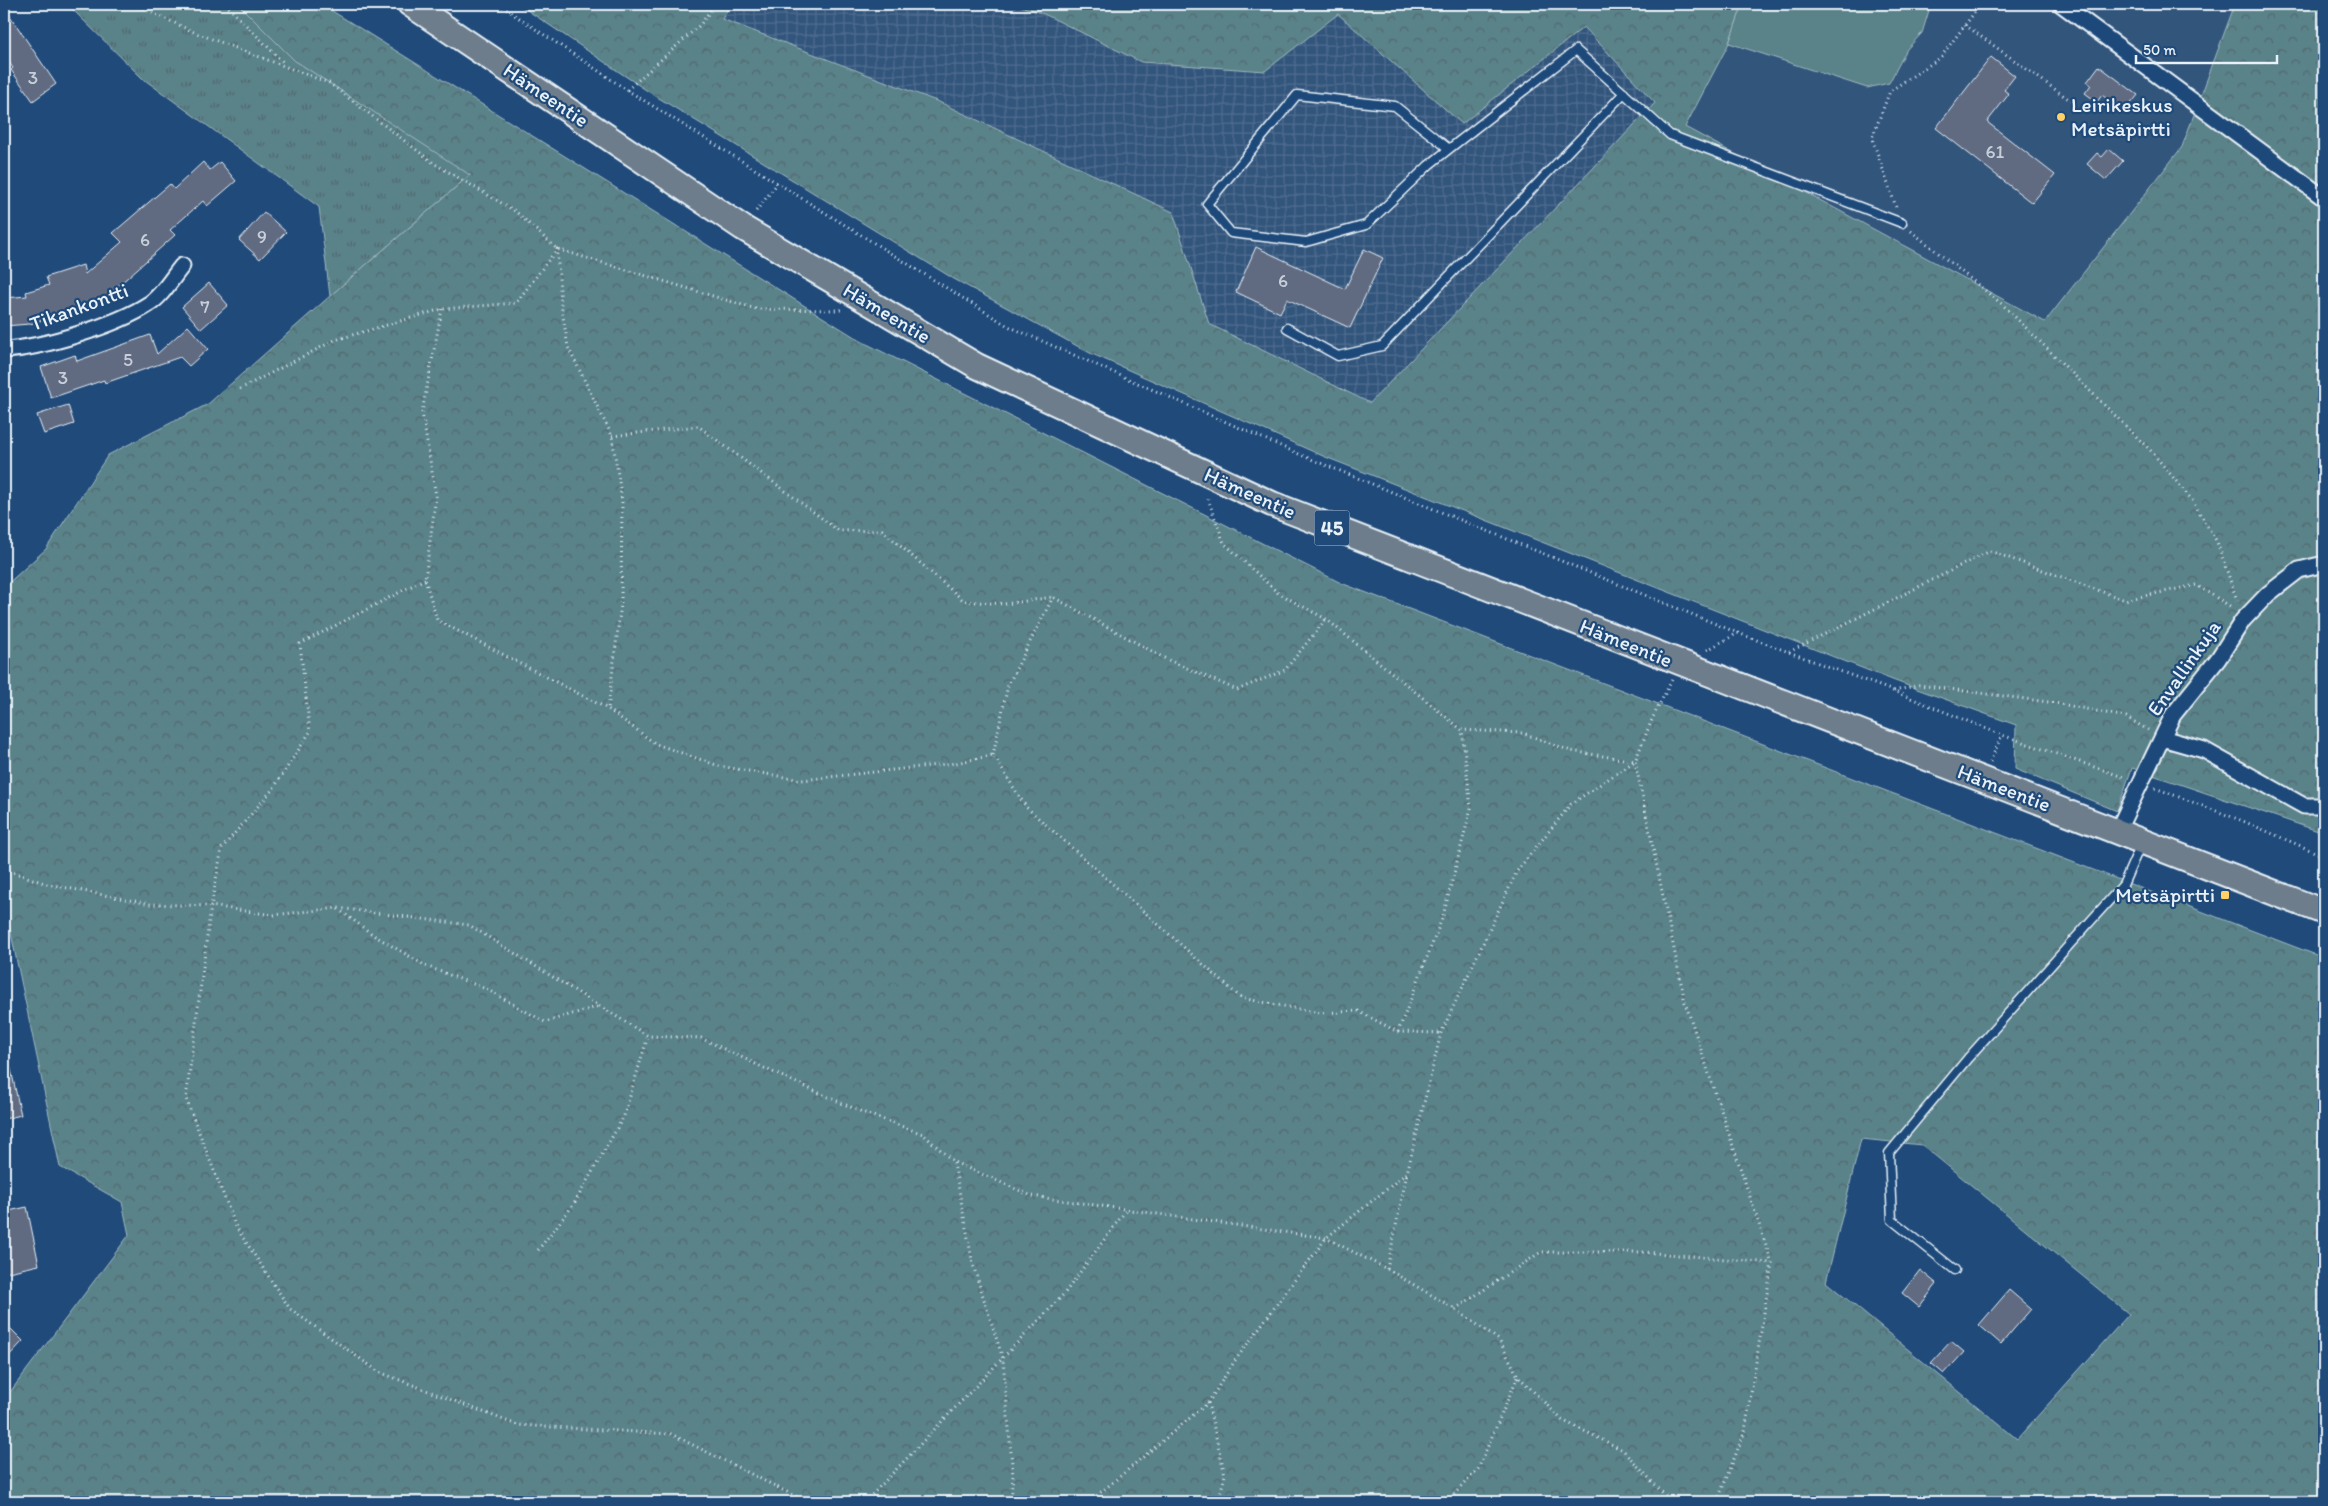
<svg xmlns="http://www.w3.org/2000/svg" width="2328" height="1506" font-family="Itim,sans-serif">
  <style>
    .built { fill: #32547c }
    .industrial { fill: url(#industrial-grid) }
    .grass { fill: url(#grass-tufts); stroke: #a1bac0 }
    .forest { fill: url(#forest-crowns); stroke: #a1bac0; fill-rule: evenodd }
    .pitch { fill: #5a8289; stroke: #a1bac0 }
    .building { fill: #606a81; stroke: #e8f1f8 }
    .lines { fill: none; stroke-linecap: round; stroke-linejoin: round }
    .service-casing { stroke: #e8f1f8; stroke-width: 11 }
    .minor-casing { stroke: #e8f1f8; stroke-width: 19 }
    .primary-casing { stroke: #e8f1f8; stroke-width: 28 }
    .path { stroke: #e8f1f8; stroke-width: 3; stroke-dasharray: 1 4; stroke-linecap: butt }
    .service { stroke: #1f4a7a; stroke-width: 8 }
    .minor { stroke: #1f4a7a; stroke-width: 15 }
    .primary { stroke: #6d7d8c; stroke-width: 24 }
    .poi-dot { fill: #ffd166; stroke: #1f4a7a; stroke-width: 2 }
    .labels { text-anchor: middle; stroke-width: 4.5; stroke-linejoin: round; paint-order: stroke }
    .number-label { font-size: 19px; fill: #c6cfda }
    .shield { fill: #1f4a7a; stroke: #acbfd2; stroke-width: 1 }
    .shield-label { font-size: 20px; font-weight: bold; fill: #e8f1f8 }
    .street-label { font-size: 21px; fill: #e8f1f8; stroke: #1f4a7a }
    .poi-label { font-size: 21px; fill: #e8f1f8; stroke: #1f4a7a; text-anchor: start }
  </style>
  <defs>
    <pattern id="industrial-grid" width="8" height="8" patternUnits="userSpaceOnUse" patternTransform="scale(1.25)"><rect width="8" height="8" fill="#32547c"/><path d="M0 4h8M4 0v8" fill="none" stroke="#506d8f"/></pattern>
    <pattern id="grass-tufts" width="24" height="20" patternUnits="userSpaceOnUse" patternTransform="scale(1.25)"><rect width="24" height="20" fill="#5a8289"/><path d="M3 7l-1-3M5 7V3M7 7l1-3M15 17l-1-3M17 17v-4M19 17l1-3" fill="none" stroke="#51686d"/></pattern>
    <pattern id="forest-crowns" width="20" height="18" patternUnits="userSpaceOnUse" patternTransform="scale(1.25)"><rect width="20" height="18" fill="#5a8289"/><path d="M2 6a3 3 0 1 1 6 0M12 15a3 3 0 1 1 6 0" fill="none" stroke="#51686d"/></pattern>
  </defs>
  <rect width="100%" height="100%" fill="#1f4a7a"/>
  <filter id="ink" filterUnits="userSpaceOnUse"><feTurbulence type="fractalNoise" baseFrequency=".02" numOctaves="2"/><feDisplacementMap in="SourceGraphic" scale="10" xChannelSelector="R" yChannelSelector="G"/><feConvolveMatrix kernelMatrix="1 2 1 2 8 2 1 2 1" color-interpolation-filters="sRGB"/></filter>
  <g filter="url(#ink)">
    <path class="built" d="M1743,4H2235L2182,147L2045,322L1684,126L1729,43Z"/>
    <path class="industrial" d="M731,4H1015L1044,14L1264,71L1338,14L1462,124L1584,27L1655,103L1371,403L1209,324L1173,212L939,102L722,19Z"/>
    <path class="grass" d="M67,4H238L294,60L471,174L330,296L319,207L142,78Z"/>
    <path class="forest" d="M238,4H321L861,341L1341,583L2324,958V1502H4V1400L129,1235L122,1202L60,1167L4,900V587L46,549L108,455L208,404L330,296L470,175L294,60ZM1861,1139L1922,1145L2129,1314L2017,1439L1826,1282Z
      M518,4H731L722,19L939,102L1173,212L1209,324L1370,403L1655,103L1584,27L1462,124L1338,14L1265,71L1141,62L1044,14L1015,4H1743L1729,43L1685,127L2045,322L2182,147L2235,4H2324V833L2132,768L2117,811L2015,769L2016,725L1895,681L1323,456L1090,353L954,279L649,92Z"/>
    <path class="pitch" d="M1743,4H1931L1922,33L1907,49L1889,83L1867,88L1729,43Z"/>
    <path class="building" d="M4,7L56,84L33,101L11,70L13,68L4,55Z
      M1991,57L2015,76L2004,90L2009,94L1987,122L2055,175L2032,203L1936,128Z
      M2099,66L2138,95L2124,112L2102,95L2097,102L2085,93L2091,85L2087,82Z
      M2109,149L2123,161L2106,180L2087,164L2097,153L2102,157Z
      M203,162L210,170L220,162L236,181L207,206L203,201L170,230L175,235L109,294L110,299L30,324L4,326V298L27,296L26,292L49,285L46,277L83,265L85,274L122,242L113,233L170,184L174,189Z
      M264,212L286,232L260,259L239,240Z
      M1256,247L1345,289L1364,249L1383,258L1350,328L1287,299L1280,313L1236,292Z
      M209,283L228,305L201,329L182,307Z
      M188,326L208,349L189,366L180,357L105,383L104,380L51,398L41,367L75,355L77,361L150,335L157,354Z
      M68,405L74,424L44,434L37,415Z
      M4,1065H10L21,1115L4,1119Z
      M27,1207L39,1265L4,1273V1212Z
      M1920,1270L1937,1284L1919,1307L1902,1293Z
      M2009,1290L2031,1309L2001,1344L1979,1325Z
      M4,1322L23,1341L4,1361Z
      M1951,1341L1964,1352L1944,1374L1931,1363Z"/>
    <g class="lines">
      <g class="service-casing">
        <path id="service" d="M1449,149L1395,106L1297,95L1207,204L1231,233L1306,242L1366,225L1429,165L1449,149L1576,50L1670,135L1902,223
          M1287,328L1338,356L1382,346L1624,93
          M1955,1270L1892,1220L1889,1153L1968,1058L2123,885L2141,844"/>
      </g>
      <g class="minor-casing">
        <path id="minor" d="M2061,4L2324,198
          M4,350C42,348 117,325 149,304C162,296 172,278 182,266
          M2162,738L2204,750L2304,806H2324
          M2117,832L2173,715L2218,659L2243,620L2268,594L2299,570L2324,564"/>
      </g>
      <g class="primary-casing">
        <path id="primary" d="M410,4L743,228L977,366L1272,504L2324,912"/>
      </g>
      <path class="path" d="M134,4L196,33L329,83L435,164L515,211L557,249L756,309L841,310
        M225,4L285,64
        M498,4L627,90L1008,326L1301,455L1738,633L1893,691L2002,735L2126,778
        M1965,25L2074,103
        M627,90L700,25L715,4
        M1896,207L1872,138L1890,91L1940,58L1981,4
        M756,211L776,185
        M1911,231L2003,305L2151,451L2192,500L2217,542L2238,603
        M442,309L422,412L436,496L425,579L437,620L608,709L656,744L719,766L802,780L956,763L993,755L1026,807L1241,998L1320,1013L1358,1011L1398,1032L1441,1033
        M240,389L335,340L442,309L516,303L557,249L561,304L568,347L612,436L622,501L621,604L608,709
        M612,436L698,426L839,531L882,530L964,601L1005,604L1053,597L1166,659L1237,690L1285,670L1326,619
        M425,579L300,644L310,732L273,789L222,848L211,906L186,1099L236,1227L290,1309L379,1372L517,1425L671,1434L807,1502
        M1707,650L1738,633
        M1789,652L1990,551L2125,600L2196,585L2233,608
        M1672,680L1653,717L1635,761L1685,1002L1772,1263L1745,1431L1717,1502
        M1894,691L1919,685L2056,703L2126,717L2148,730
        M993,755L1008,685L1053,597
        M1990,762L2002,735
        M2155,788L2243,821L2324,856
        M4,869L47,884L150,904L211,906L273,915L338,908L469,925L648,1036L701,1038L781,1076L862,1112L923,1134L954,1162L1032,1196L1326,1238L1387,1269L1455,1309L1499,1340L1518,1376L1562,1420L1623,1450L1671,1502
        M338,909L375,936L426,966L486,989L545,1022L600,1006
        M1398,1032L1443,916L1471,808L1462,730
        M954,1163L973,1265L1003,1359L1013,1476L1011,1502
        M538,1250L574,1204L624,1116L648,1036
        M1387,1269L1407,1173
        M1455,1309L1541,1252H1644L1772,1263
        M1208,1403L1225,1475L1218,1502
        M865,1502L1064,1294L1127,1209
        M1089,1502L1208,1403L1234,1362L1326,1238L1407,1173L1441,1033L1517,871L1571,804L1635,761L1571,751L1523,733L1462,730L1326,619L1278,593L1224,543L1208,499
        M1447,1502L1478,1469L1518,1376"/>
      <use href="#service" class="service"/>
      <use href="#minor" class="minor"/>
      <use href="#primary" class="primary"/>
    </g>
  </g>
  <g class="poi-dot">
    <circle cx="2061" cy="117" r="5"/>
    <rect x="2220" y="890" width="10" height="10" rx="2.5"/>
  </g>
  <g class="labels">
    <g class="number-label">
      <text x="33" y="84">3</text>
      <text x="1995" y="158">61</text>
      <text x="262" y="243">9</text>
      <text x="145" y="246">6</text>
      <text x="1283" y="287">6</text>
      <text x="205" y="313">7</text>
      <text x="128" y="366">5</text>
      <text x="63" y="384">3</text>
    </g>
    <rect class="shield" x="1314.5" y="510.5" width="35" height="35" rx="4"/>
    <g class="shield-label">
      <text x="1332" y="535">45</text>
    </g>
    <g class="street-label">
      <text transform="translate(546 95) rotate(34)" y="7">Hämeentie</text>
      <text transform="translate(79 307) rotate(-20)" y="7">Tikankontti</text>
      <text transform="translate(887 313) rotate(31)" y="7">Hämeentie</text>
      <text transform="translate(1250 493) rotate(24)" y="7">Hämeentie</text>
      <text transform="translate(1626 643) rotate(22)" y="7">Hämeentie</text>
      <text transform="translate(2184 668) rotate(-55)" y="7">Envallinkuja</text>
      <text transform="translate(2004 788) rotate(21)" y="7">Hämeentie</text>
    </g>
    <g class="poi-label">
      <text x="2071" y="112">Leirikeskus<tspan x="2071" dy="24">Metsäpirtti</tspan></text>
      <text x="2215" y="902" text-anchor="end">Metsäpirtti</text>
    </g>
  </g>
  <rect width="2328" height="1506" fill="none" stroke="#1f4a7a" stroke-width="20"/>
  <rect x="10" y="10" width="2308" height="1486" fill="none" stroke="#e8f1f8" stroke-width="2" filter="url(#ink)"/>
  <path d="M2136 55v8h141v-8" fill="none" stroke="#e8f1f8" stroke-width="2.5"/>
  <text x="2143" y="55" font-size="15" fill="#e8f1f8" stroke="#1f4a7a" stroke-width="4" paint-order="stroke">50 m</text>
</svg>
